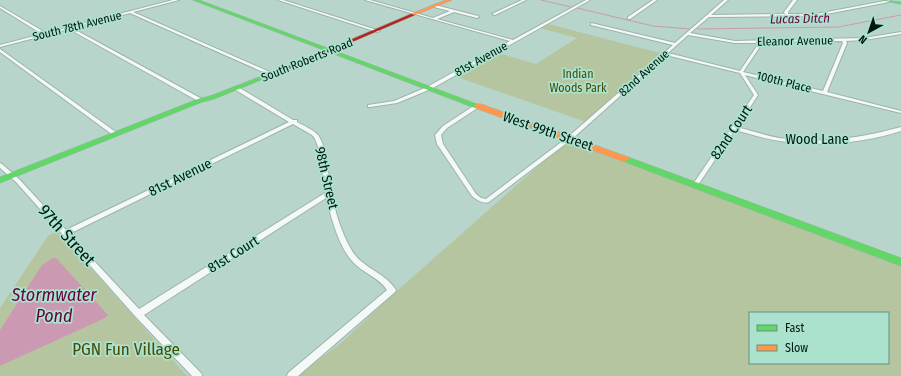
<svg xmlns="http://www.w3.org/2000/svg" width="901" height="376" font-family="'Fira Sans Condensed',sans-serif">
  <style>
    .green { fill: #b5c59f; fill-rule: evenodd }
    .water { fill: #cb9ab2 }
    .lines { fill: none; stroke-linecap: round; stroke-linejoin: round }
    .stream { stroke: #cb9ab2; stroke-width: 1 }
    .street-casing { stroke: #9cb3ab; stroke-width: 2 }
    .fast-casing { stroke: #9cb3ab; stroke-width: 1 }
    .slow-casing { stroke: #9cb3ab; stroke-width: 1 }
    .jam-casing { stroke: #9cb3ab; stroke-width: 1 }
    .street { fill: #f4f9f7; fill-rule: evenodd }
    .fast { fill: #63d668; fill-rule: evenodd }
    .slow { fill: #ff974d; fill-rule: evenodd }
    .jam { fill: #b3261e; fill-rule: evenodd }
    .labels { text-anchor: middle; stroke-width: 3.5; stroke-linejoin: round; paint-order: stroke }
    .far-street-label { font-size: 12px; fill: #031711; stroke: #aae2ce }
    .far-park-label { font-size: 12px; fill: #494b05; stroke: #aae2ce }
    .far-water-label { font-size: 13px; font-style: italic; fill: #670040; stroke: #aae2ce }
    .street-label { font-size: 14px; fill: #031711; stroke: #aae2ce }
    .near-street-label { font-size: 17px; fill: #031711; stroke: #aae2ce }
    .near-park-label { font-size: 17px; fill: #494b05; stroke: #aae2ce }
    .near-water-label { font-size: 18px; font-style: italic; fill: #670040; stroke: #aae2ce }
  </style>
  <rect width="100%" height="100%" fill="#b7d5ca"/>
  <path class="green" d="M548,24L664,54L586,122L454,76L498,53L536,64L577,38L540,28Z
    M569,142L901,265V376H297L341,343L390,297L562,145ZM750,313H888V363H750Z
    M57,231L187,376H0V308L48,236Z"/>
  <path class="water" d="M53,258H56L108,315L105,318L0,366V330L42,265Z"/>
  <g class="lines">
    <path class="stream" d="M541,0L571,7
      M577,8L653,26L690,29
      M698,29L838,27L901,15"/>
    <g class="street-casing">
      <path id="street" d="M173,0H179L133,12L272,73V75H270L130,13L72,28L202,99V101H198L69,29L0,47V45L42,34L0,8V6L46,33Z
        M278,0H283L380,31L377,32Z
        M365,0H370L433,18L450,11L434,7L433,6L435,5L478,16L479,17L477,18L454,12L437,19L513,40L586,0H590L431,89L397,103L370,107H368V105L394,101L427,87L510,41Z
        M522,0H526L495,15L492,14Z
        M653,0H657L630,19H628V17Z
        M724,0H728L711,15L785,14L784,12L793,0H797L788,12V14H816L890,0L889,2L816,16L709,17L690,33L735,41L864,38L901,32V34L864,40L846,41L847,43L827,92L901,111V113L745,75L758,95L737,127C751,131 765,135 779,138C819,144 862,138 901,127V131C864,143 818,147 780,141C765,139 750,134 735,130L698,185H694L693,184L754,95L740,73L666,55L572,139L489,202C483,204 477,200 472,196L437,144L435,135L443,126L475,105H479V107L447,128L441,135L443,144L476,194L481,198L486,199L568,137L673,45L591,25V23L675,43ZM688,35L735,43H759L740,71L668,53ZM842,41L843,43L823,91L743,72L763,42Z
        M0,49L117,133L118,134L117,135H113L0,52Z
        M234,87H238L293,120H297V122C302,125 314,130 318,135C327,147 328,176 331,191C335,211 341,232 351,249C361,268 385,272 396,290L395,292L298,376H287L288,373L387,290C379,278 366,274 356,265C339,250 332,219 326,198L144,315L201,373L202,376H192L135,316L16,182L0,168V163L2,164L20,180L66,230L289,122L234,89ZM293,124C299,128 306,131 312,135C321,143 323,180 325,193L139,309L69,234Z"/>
    </g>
    <g class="fast-casing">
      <path id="fast" d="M193,0H199L482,106L478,108H475Z
        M883,0L901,2V4L885,1Z
        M278,70L283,71L214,99L202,102L0,183V177L198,99L210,96Z
        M622,157H628L901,258V266L622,161L621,159Z"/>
    </g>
    <g class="slow-casing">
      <path id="slow" d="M446,0H452L410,17L406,16Z
        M475,104H481L628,157L629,159L625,161H622L475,108Z"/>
    </g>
    <g class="jam-casing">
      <path id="jam" d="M411,14L415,15L282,72L277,71Z"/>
    </g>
    <use href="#street" class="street"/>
    <use href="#fast" class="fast"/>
    <use href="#slow" class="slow"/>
    <use href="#jam" class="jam"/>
  </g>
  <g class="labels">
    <g class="far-street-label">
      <text transform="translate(77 26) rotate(-14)" y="4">South 78th Avenue</text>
      <text transform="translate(795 41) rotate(-1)" y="4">Eleanor Avenue</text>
      <text transform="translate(481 59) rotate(-29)" y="4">81st Avenue</text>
      <text transform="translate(307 60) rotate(-22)" y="4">South Roberts Road</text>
      <text transform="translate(644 73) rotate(-42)" y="4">82nd Avenue</text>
      <text transform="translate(784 82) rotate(14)" y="4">100th Place</text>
    </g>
    <g class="far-park-label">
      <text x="578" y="78">Indian<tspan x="578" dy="14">Woods Park</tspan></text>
    </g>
    <g class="far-water-label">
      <text transform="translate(800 18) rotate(-1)" y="5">Lucas Ditch</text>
    </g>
    <g class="street-label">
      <text transform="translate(548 131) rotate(19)" y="5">West 99th Street</text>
      <text transform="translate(731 132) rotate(-56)" y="5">82nd Court</text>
      <text x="817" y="144">Wood Lane</text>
      <text transform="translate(180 177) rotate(-26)" y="5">81st Avenue</text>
      <text transform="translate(327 178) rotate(77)" y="5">98th Street</text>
      <text transform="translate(233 254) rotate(-32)" y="5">81st Court</text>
    </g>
    <g class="near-street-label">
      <text transform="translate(67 235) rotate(48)" y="6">97th Street</text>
    </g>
    <g class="near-park-label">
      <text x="126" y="355">PGN Fun Village</text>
    </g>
    <g class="near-water-label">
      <text x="54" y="301">Stormwater<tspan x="54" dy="21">Pond</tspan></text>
    </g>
  </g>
  <rect x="749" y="312" width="140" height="52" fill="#aae2ce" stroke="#679182"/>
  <rect x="757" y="325" width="20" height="6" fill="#63d668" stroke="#679182"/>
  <text x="785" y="332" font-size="12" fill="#031711">Fast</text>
  <rect x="757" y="345" width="20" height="6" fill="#ff974d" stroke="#679182"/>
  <text x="785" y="352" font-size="12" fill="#031711">Slow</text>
  <g transform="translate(869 32) rotate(220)" stroke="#aae2ce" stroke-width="3" paint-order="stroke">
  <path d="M0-3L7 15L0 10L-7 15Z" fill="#031711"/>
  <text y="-6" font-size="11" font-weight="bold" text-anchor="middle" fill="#031711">N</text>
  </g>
</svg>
